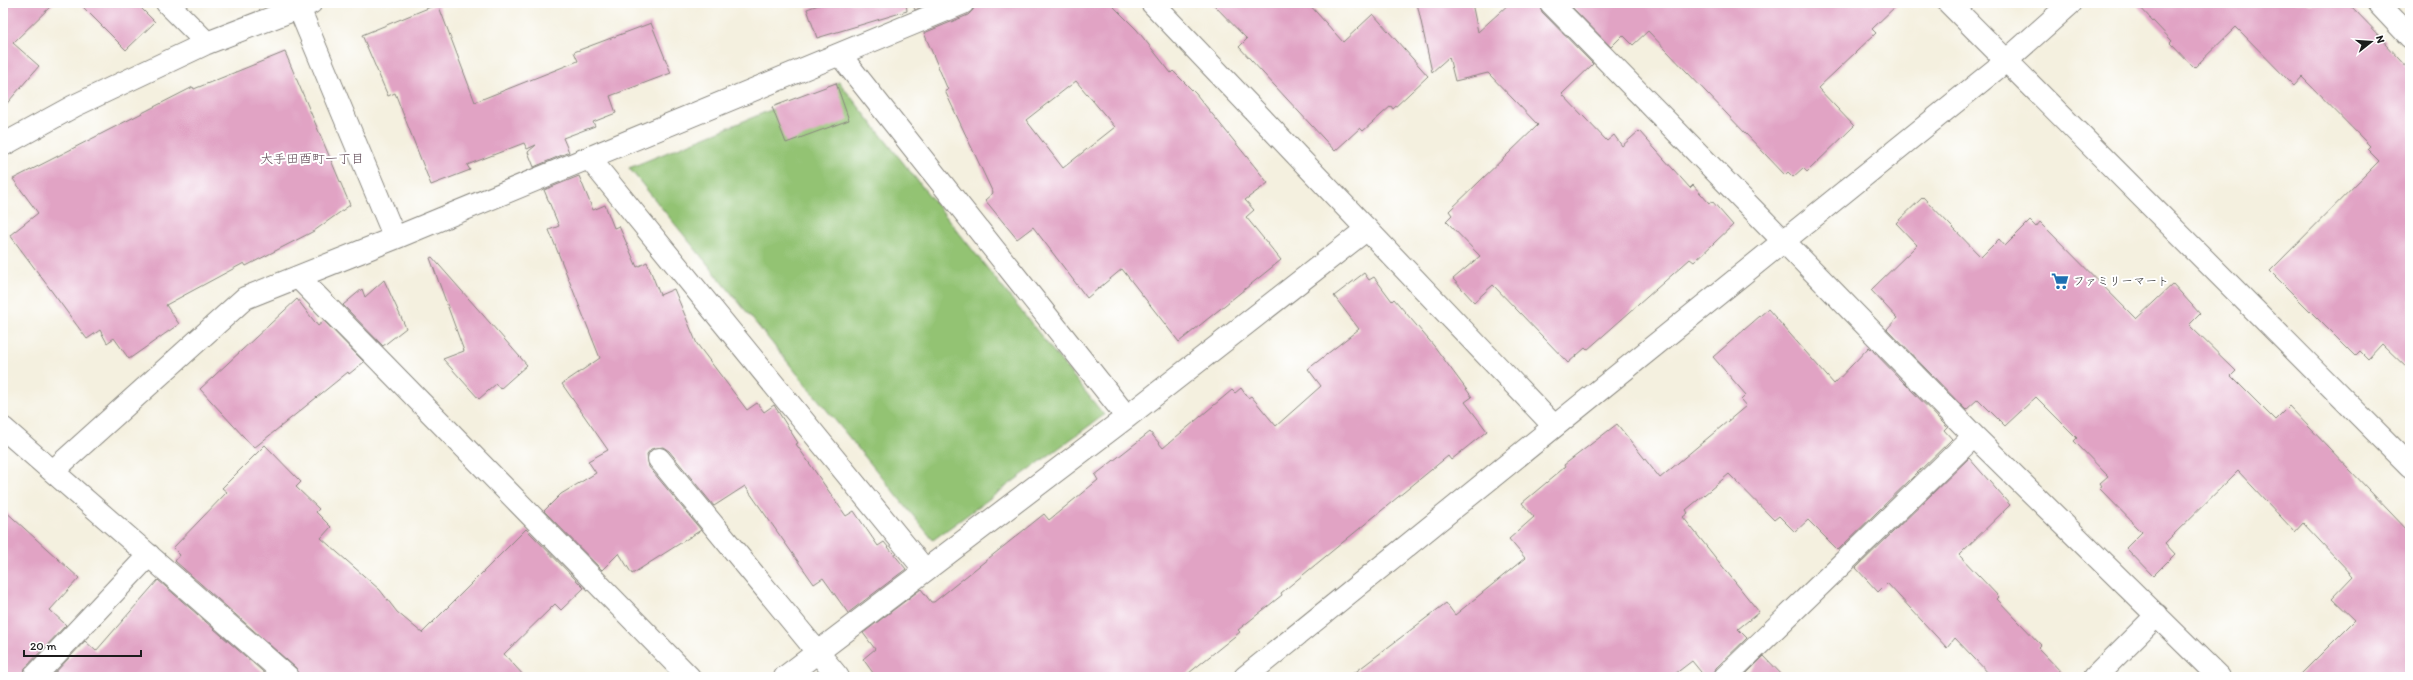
<svg xmlns="http://www.w3.org/2000/svg" width="2413" height="680" font-family="Itim,'Klee One',sans-serif">
  <style>
    .park { fill: #93c373; stroke: #587048 }
    .building { fill: #e1a3c4; fill-rule: evenodd }
    .lines { fill: none; stroke-linecap: round; stroke-linejoin: round }
    .minor-casing { stroke: #88867e; stroke-width: 24 }
    .minor { stroke: #fff; stroke-width: 22 }
    .labels { text-anchor: middle; stroke-width: 4; stroke-linejoin: round; paint-order: stroke }
    .poi-label { font-size: 12px; fill: #1c1c1c; stroke: #fff; text-anchor: start }
    .neighbourhood-label { font-size: 13px; fill: #614b57; stroke: #fff }
  </style>
  <rect width="100%" height="100%" fill="#fff"/>
  <filter id="ink" filterUnits="userSpaceOnUse"><feTurbulence type="fractalNoise" baseFrequency=".025" numOctaves="2"/><feDisplacementMap in="SourceGraphic" scale="8" xChannelSelector="R" yChannelSelector="G"/><feConvolveMatrix kernelMatrix="1 2 1 2 8 2 1 2 1" color-interpolation-filters="sRGB"/></filter>
  <filter id="wash" filterUnits="userSpaceOnUse"><feTurbulence type="fractalNoise" baseFrequency=".012" numOctaves="4" result="noise"/><feDisplacementMap in="SourceGraphic" scale="16" xChannelSelector="R" yChannelSelector="G"/><feGaussianBlur stdDeviation="0.9" result="paint"/><feColorMatrix in="noise" values="0 0 0 0 0 0 0 0 0 0 0 0 0 0 0 0 0 1.4 0 .05"/><feComposite in="paint" operator="in"/></filter>
  <g filter="url(#wash)">
    <rect width="100%" height="100%" fill="#f4f0df"/>
    <path class="park" d="M839,82L1104,415L933,540L629,168Z"/>
    <g id="blocks">
      <path class="building" d="M3,3H54L13,43L39,66L3,108Z
        M79,3H136L155,22L126,50Z
        M824,3H906L907,11L817,38L807,9Z
        M912,3H930L915,10Z
        M975,3H1110L1137,30L1171,73L1173,71L1196,94L1268,183L1245,200L1254,210L1246,217L1281,260L1179,342L1122,269L1087,298L1033,227L1017,239L985,200L993,193L945,91L948,90L924,33L968,15L973,10ZM1076,81L1115,127L1063,168L1026,120Z
        M1212,3H1308L1343,42L1373,14L1428,76L1393,109L1391,106L1363,131L1360,128L1335,151L1239,47L1247,39Z
        M1417,3H1472L1478,32L1510,3H1539L1542,12L1593,64L1562,94L1607,141L1614,135L1622,146L1639,131L1690,188L1693,185L1709,203L1712,201L1733,225L1694,262L1690,259L1587,350L1585,348L1568,363L1493,285L1474,302L1453,279L1480,256L1446,221L1452,215L1449,211L1538,125L1488,73L1455,81L1449,57L1432,72Z
        M1568,3H1899L1872,29L1876,33L1818,88L1854,126L1807,172L1803,168L1793,177L1788,172L1785,175L1648,31L1633,45L1623,35L1611,47Z
        M2136,3H2348L2386,42L2385,44L2410,71V371L2382,344L2368,359L2360,351L2355,356L2270,271L2379,161L2367,149L2370,146L2302,77L2294,86L2236,27L2194,68L2170,43L2172,41Z
        M438,4L475,102L578,61L574,52L651,23L671,73L610,96L616,113L593,122L595,126L563,138L569,152L534,167L528,152L536,145L527,149L524,143L467,165L470,170L431,185L395,93L388,96L362,35Z
        M285,52L350,205L314,231L246,266L244,263L166,305L179,324L129,359L114,338L107,343L100,330L87,339L10,235L38,213L13,179L193,87L194,89Z
        M836,83L849,120L786,143L772,107Z
        M579,176L593,210L605,205L614,228L619,226L637,267L647,262L660,295L674,289L697,344L747,410L757,403L764,412L774,405L798,443L796,444L846,516L854,511L878,546L884,542L906,569L848,613L823,578L814,584L745,486L714,506L669,451L663,447L651,449L647,454L649,467L701,530L632,574L619,553L602,570L544,511L561,494L596,473L588,461L608,450L562,384L600,358L549,230L559,226L544,190Z
        M1923,197L1981,257L1999,239L2005,246L2030,221L2036,227L2040,222L2136,319L2173,284L2200,314L2189,325L2236,371L2231,376L2275,420L2289,406L2410,533V677H2298L2355,620L2332,598L2353,576L2303,523L2295,532L2238,471L2165,543L2175,554L2153,576L2126,548L2142,532L2099,488L2102,486L2100,483L2108,476L2074,441L2077,438L2036,397L2005,426L1978,399L1966,410L1887,329L1897,318L1871,290L1917,245L1896,223Z
        M432,257L527,365L500,389L496,384L479,399L443,359L464,351L430,258Z
        M1364,273L1369,280L1374,277L1392,301L1394,299L1434,346L1472,397L1465,402L1487,431L1451,460L1448,456L1281,593L1282,595L1238,630L1240,632L1184,677H876L863,659L875,649L863,633L921,589L931,602H934L1044,514L1049,520L1098,480L1095,475L1150,432L1163,448L1232,390L1235,393L1241,388L1248,398L1251,396L1276,426L1321,386L1308,369L1359,329L1334,296Z
        M384,280L406,328L383,346L343,305L362,289L365,297Z
        M297,299L318,326L324,321L364,362L349,374L348,372L254,448L200,389Z
        M1768,309L1834,384L1869,347L1947,427L1944,430L1952,439L1838,550L1808,520L1795,532L1779,516L1774,520L1729,474L1686,510L1688,513L1683,517L1759,612L1738,629L1747,638L1716,668L1713,677H1705L1692,661L1671,677H1349L1446,603L1455,615L1525,558L1509,539L1534,517L1522,503L1565,467L1564,465L1617,424L1660,478L1746,406L1741,400L1746,395L1713,357Z
        M265,445L301,482L296,487L319,509L316,512L331,527L321,538L380,590L397,612L422,633L526,529L584,588L561,610L555,604L504,654L525,677H300L296,668L175,561L180,555L173,548L227,492L222,488Z
        M1969,458L2010,505L1959,555L1999,597L1997,599L2041,645L2038,648L2066,677H1992L1955,638L1947,648L1887,583L1878,592L1856,568Z
        M3,509L79,578L50,610L66,625L25,668L22,677H3Z
        M158,580L269,677H51L85,641L96,651Z
        M1764,656L1784,677H1743Z"/>
    </g>
  </g>
  <g filter="url(#ink)">
    <use href="#blocks" fill-opacity="0" stroke="#88867e" stroke-width="1"/>
    <g class="lines">
      <g class="minor-casing">
        <path id="minor" d="M167,3L207,43
          M1152,3L1554,426
          M1551,3L1974,436L2219,677
          M1949,3L2410,466
          M2378,3L2410,37
          M299,8L395,238
          M840,55L1127,417
          M3,145L74,106L207,43L311,3
          M589,158L925,570
          M298,277L689,677
          M3,428L288,677
          M659,459L838,677
          M53,471L245,298L395,238L963,3
          M34,677L149,555
          M785,677L1127,417L1367,229
          M1245,677L2006,61L2071,3
          M1725,677L1974,436
          M2095,677L2157,615"/>
      </g>
      <use href="#minor" class="minor"/>
    </g>
  </g>
  <defs>
    <g id="supermarket-bare" transform="scale(1.38)"><path d="M-6-5.5h2.5l.6 2H6L4.5 2H-2.5L-4.4-4H-6ZM-1.5 3.2a1.3 1.3 0 1 0 .1 0ZM3 3.2a1.3 1.3 0 1 0 .1 0Z" fill="#1f6fb2" stroke="#fff" stroke-width="2.5" paint-order="stroke"/></g>
  </defs>
  <g fill-rule="evenodd">
    <use href="#supermarket-bare" x="2060" y="281"/>
  </g>
  <g class="labels">
    <g class="poi-label">
      <text x="2073" y="285">ファミリーマート</text>
    </g>
    <g class="neighbourhood-label">
      <text x="312" y="163">大手田酉町一丁目</text>
    </g>
  </g>
  <rect width="2413" height="680" fill="none" stroke="#fff" stroke-width="16"/>
  <g transform="translate(2371 42) rotate(73)" stroke="#ffffff" stroke-width="3" paint-order="stroke">
  <path d="M0-3L7 15L0 10L-7 15Z" fill="#1c1c1c"/>
  <text y="-6" font-size="11" font-weight="bold" text-anchor="middle" fill="#1c1c1c">N</text>
  </g>
  <path d="M24 650v6h117v-6" fill="none" stroke="#1c1c1c" stroke-width="2"/>
  <text x="30" y="650" font-size="12" fill="#1c1c1c" stroke="#ffffff" stroke-width="3" paint-order="stroke">20 m</text>
</svg>
